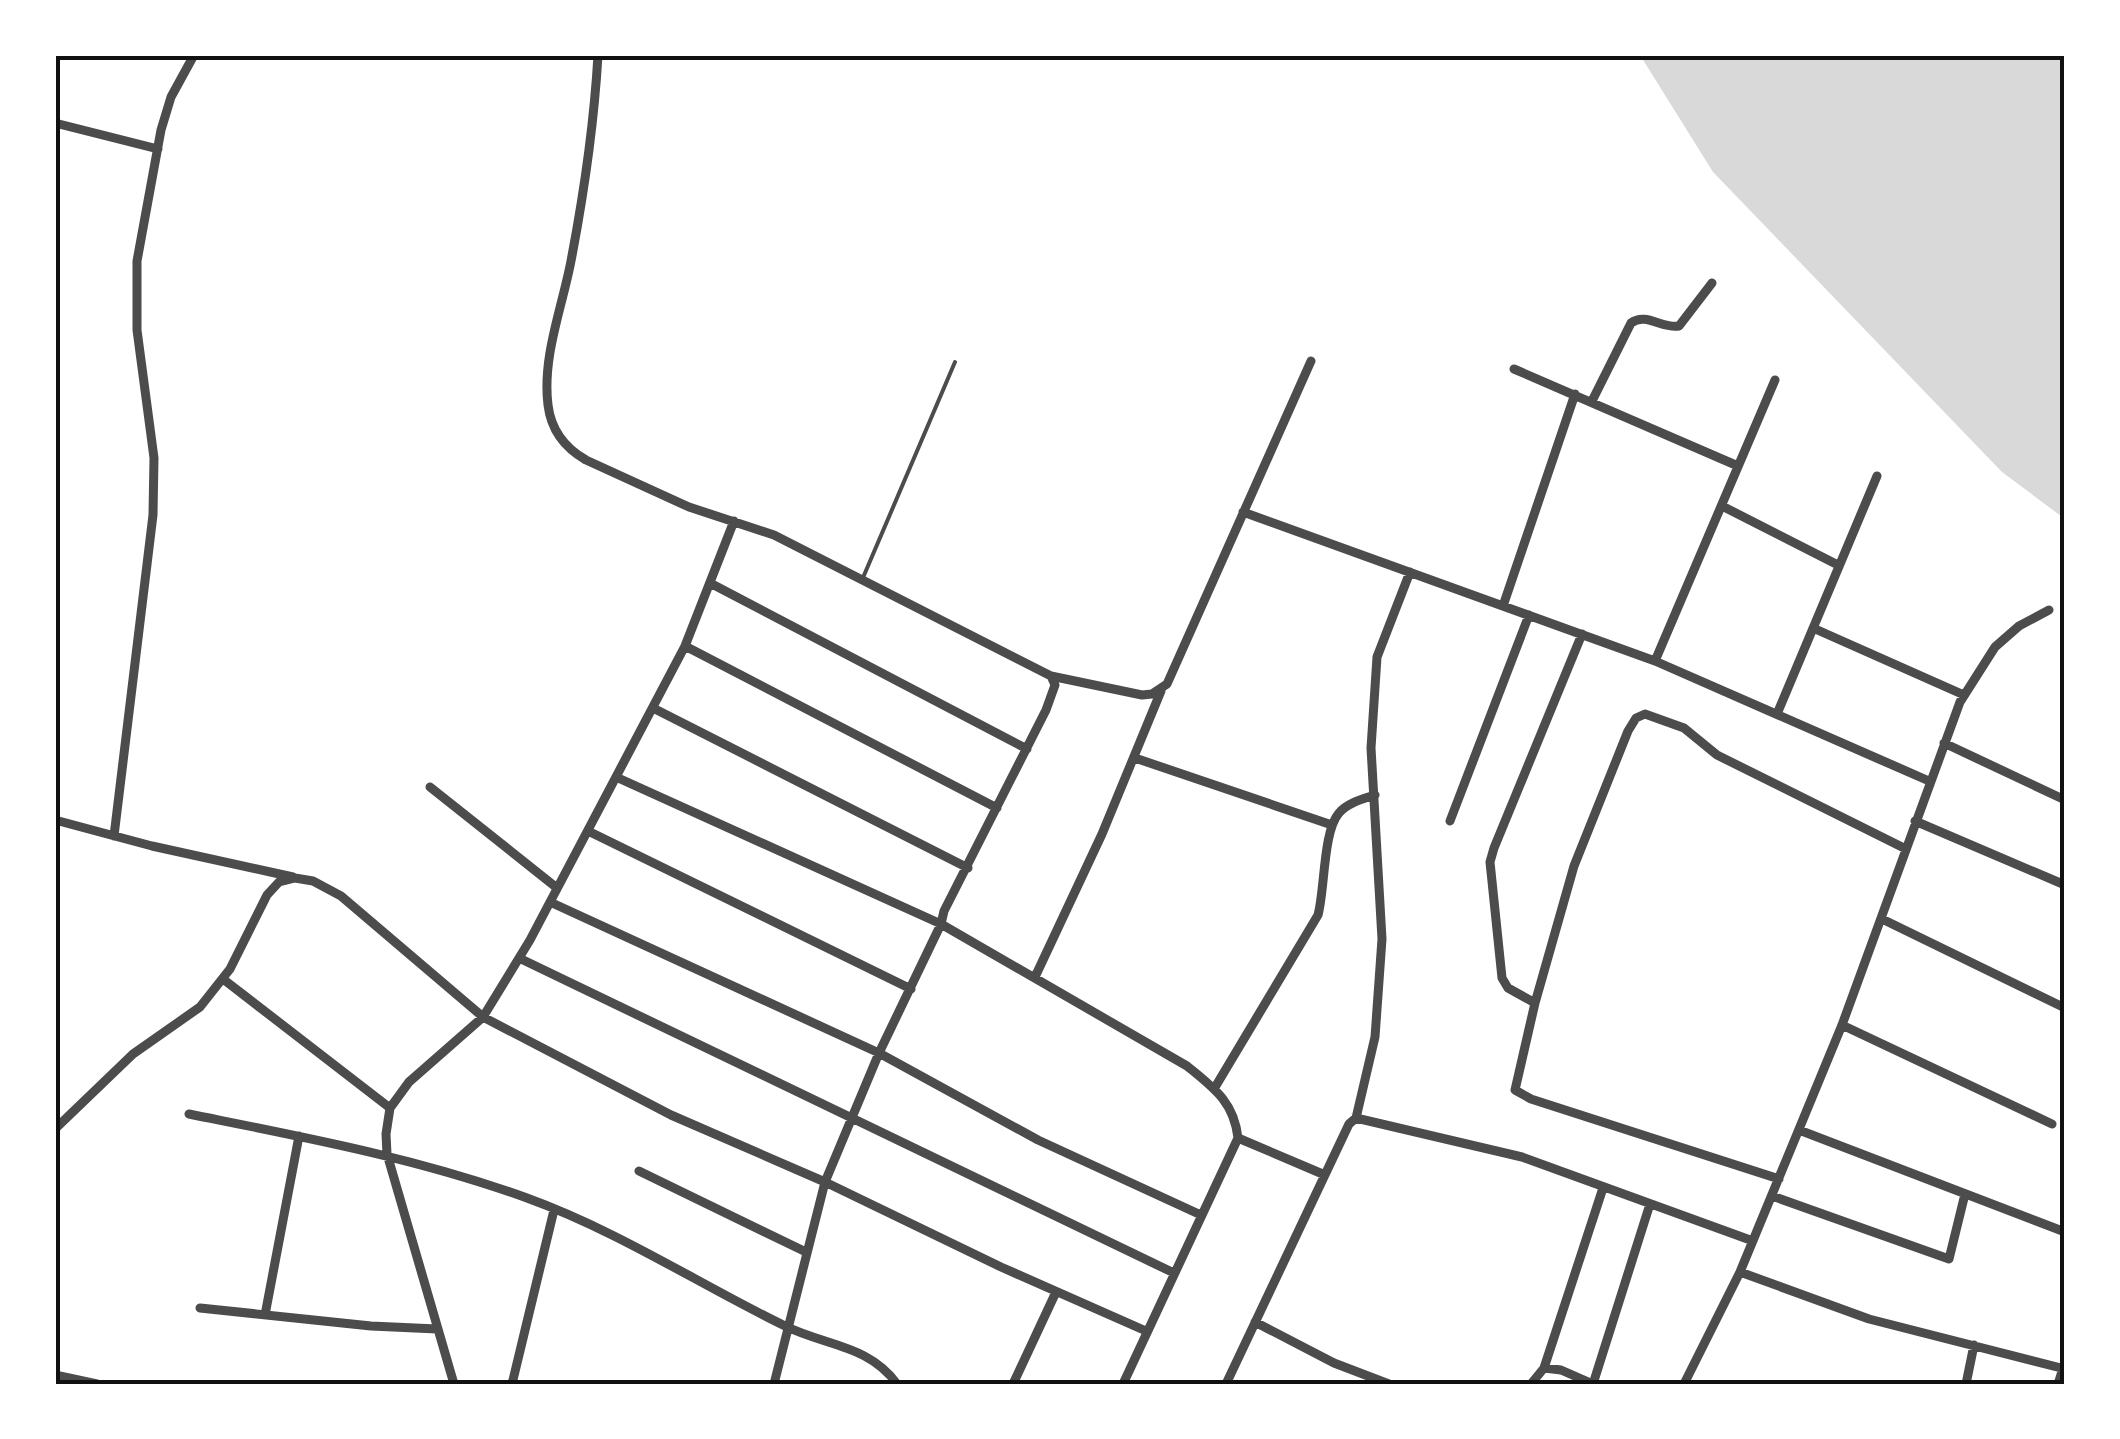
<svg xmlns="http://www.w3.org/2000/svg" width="2120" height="1439" font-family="'Fira Sans Condensed',sans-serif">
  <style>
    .water { fill: #d9d9d9 }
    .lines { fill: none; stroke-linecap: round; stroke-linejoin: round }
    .service { stroke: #4c4c4c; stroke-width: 4 }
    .minor { stroke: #4c4c4c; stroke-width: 9 }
    .neatline { fill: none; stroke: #111; stroke-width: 4 }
  </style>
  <rect width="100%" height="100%" fill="#fff"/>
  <path class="water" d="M1640,55H2065V519L2002,472L1713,172Z"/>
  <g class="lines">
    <path class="service" d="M862,580L955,362"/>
    <path class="minor" d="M598,55C594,125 584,193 571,261C562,308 542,357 548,405C551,430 565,448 586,460L689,507L774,535L1051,676L1055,685L1046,710L944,911L941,924L1187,1066C1214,1088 1234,1102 1238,1138L1123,1384
      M55,123L158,149
      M1514,369L1738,466
      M1592,401L1631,323C1646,312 1662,329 1679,326L1712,283
      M1722,506L1838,565
      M1243,512L1655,661L1929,781
      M710,583L1027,749
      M1503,606L1575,394
      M1813,628L1964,695
      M685,646L997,808
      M1655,661L1775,380
      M1051,676L1142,695L1152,694L1167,684L1311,361
      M653,708L968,868
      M1777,714L1877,476
      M1944,743L2065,800
      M1135,758L1332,825
      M616,777L941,924L879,1053L825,1182L774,1384
      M430,787L557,888
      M55,820L152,846L293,877
      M1450,821L1529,615
      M1915,821L2065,885
      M588,831L911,989
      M114,836L153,515L154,458L137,330V261L161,130L171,97L194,55
      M550,902L879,1053L1038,1140L1201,1215
      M1882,919L2065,1008
      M519,958L1174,1273
      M1035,977L1102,834L1161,691
      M223,979L390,1108
      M1535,1003L1508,988L1502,978L1490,862L1494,848L1582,634
      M1842,1025L2052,1124
      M1214,1089L1318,915C1325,889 1323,831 1339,813C1347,803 1363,799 1375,795
      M189,1114C303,1137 417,1158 527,1198C618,1231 699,1284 785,1326C826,1346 869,1345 897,1384
      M1356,1118L1375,1037L1382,939L1371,748L1377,657L1410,572
      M55,1129L133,1054L200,1007L230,969L267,895L279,882L295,878L313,881L341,896L483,1017L671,1115L825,1182L1001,1267L1146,1331
      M1799,1130L2065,1232
      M1238,1138L1325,1175
      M639,1171L806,1252
      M1779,1179L1531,1099L1515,1090L1535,1003L1574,866L1628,731L1636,718L1645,714L1684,728L1717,755L1906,849
      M1772,1196L1949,1259L1965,1194
      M1740,1272L1869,1319L2065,1369
      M200,1308L371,1326L437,1329
      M265,1315L299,1136
      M1255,1322L1334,1363L1389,1384
      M1544,1368L1603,1188
      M55,1375L97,1384
      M454,1384L387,1154L386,1134L390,1108L409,1082L483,1017L530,940L685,646L734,521
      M512,1384L554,1210
      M1013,1384L1056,1292
      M1226,1384L1349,1124L1356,1118L1522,1157L1753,1241
      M1531,1384L1544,1368L1561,1370L1593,1384
      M1593,1384L1650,1204
      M1684,1384L1740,1272L1842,1025L1960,702L1995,647L2019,626L2049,610
      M1966,1384L1974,1345
      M2058,1384L2064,1365"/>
  </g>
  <rect width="2120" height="1439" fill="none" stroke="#ffffff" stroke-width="115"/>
  <rect x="58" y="58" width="2004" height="1324" class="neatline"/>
</svg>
